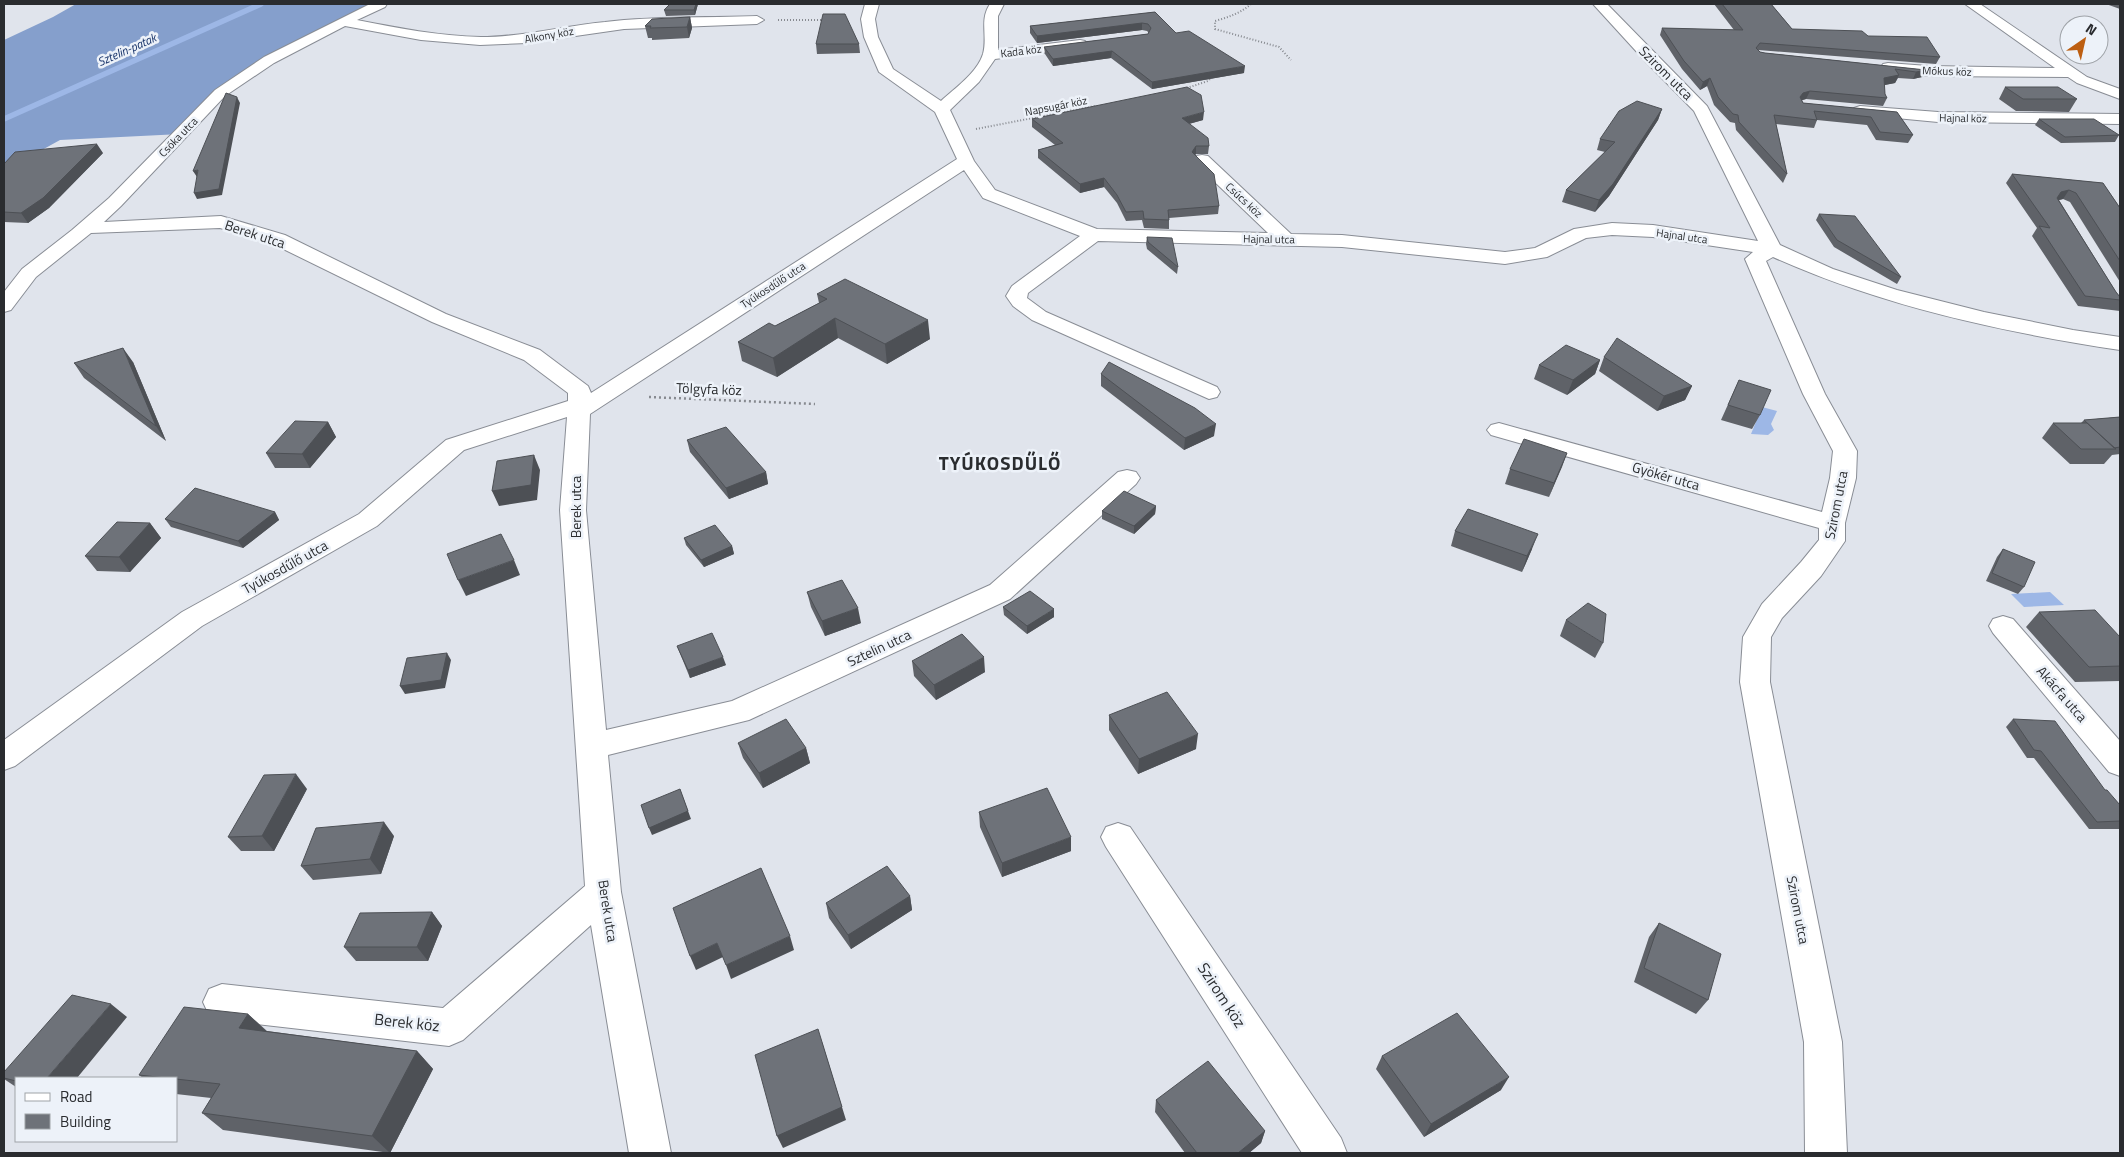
<svg xmlns="http://www.w3.org/2000/svg" width="2124" height="1157" font-family="'Titillium Web',sans-serif">
  <style>
    .forest { fill: #859fcc }
    .water { fill: #9db7e6 }
    .lines { fill: none; stroke-linecap: round; stroke-linejoin: round }
    .stream { stroke: #9db7e6; stroke-width: 5.5 }
    .minor-casing { stroke: #898d95; stroke-width: 2 }
    .path-far1 { stroke: #878a90; stroke-width: 2; stroke-dasharray: 1 2; stroke-linecap: butt }
    .path { stroke: #878a90; stroke-width: 2.5; stroke-dasharray: 2 3; stroke-linecap: butt }
    .minor { fill: #fff; fill-rule: evenodd }
    .wall { fill: #5f6268 }
    .shaded-wall { fill: #4d5055 }
    .building { fill: #6e7279; stroke: #4d5055 }
    .labels { text-anchor: middle; stroke-width: 5; stroke-linejoin: round; paint-order: stroke }
    .far-street-label { font-size: 11px; fill: #2a2c2f; stroke: #edf2f9 }
    .far-water-label { font-size: 12px; font-style: italic; fill: #143067; stroke: #edf2f9 }
    .street-label { font-size: 14px; fill: #2a2c2f; stroke: #edf2f9 }
    .near-street-label { font-size: 16px; fill: #2a2c2f; stroke: #edf2f9 }
    .district-label { font-size: 19px; font-weight: bold; letter-spacing: 1px; fill: #2a2c2f; stroke: #edf2f9 }
  </style>
  <rect width="100%" height="100%" fill="#e0e4ec"/>
  <path class="forest" d="M76,4H380L343,21L220,93L181,134L60,140L4,171V40L53,17Z"/>
  <path class="water" d="M1762,407L1777,411L1771,424L1774,430L1768,435L1751,434Z
    M2050,592L2064,605L2024,607L2011,594Z"/>
  <g class="lines">
    <path class="stream" d="M4,119L261,4"/>
    <g class="minor-casing">
      <path id="minor" d="M370,4H387L385,7L357,20C398,28 439,36 481,37C523,37 563,26 605,22C656,16 706,18 757,16L764,20L757,24L624,29L527,43L480,45L421,40L345,26L274,63L225,96L121,206L104,222L221,216L285,235L446,314L540,350L588,386L591,393L957,159L935,112L879,72L864,37L861,19L865,4H879L875,19L878,37L893,69L941,101C955,88 977,73 983,54C988,36 979,20 990,4H1004L998,16V50L1080,40L1085,41L1087,44L1085,47L1080,48L995,59L979,82L950,110L974,161L995,190L1097,229L1268,233L1196,164L1193,160L1196,156L1202,155L1208,156L1291,234L1342,235L1505,252L1535,248L1574,229L1612,223L1653,225L1758,241L1694,111L1646,62L1593,4H1607L1707,106L1780,245L1833,269L1897,290L1984,312L2073,330L2120,337V350C2002,332 1882,306 1773,257L1766,261L1825,394L1857,451L1856,478L1845,523V541L1821,576L1782,618L1771,637L1770,682L1842,1042L1847,1153H1805L1804,1042L1740,682L1743,637L1762,604L1801,562L1819,540V528L1491,435L1487,430L1491,425L1499,423L1822,512L1830,478L1833,451L1803,394L1745,259L1753,252L1653,237L1612,235L1586,238L1547,257L1505,264L1342,247L1098,241L1028,293L1027,298L1046,312L1217,387L1220,392L1217,397L1209,399L1032,320L1013,306L1006,296L1012,286L1080,236L983,198L964,170L590,414L586,510L606,730L732,701L990,585L1118,472L1127,470L1136,472L1140,478L1136,484L1010,599L749,720L608,755L621,892L671,1153H629L591,925L463,1040L449,1046L222,1020L209,1015L203,1002L209,989L222,984L443,1008L585,886L560,510L567,417L464,450L377,526L202,626L15,766L4,770V740L182,612L359,514L446,440L568,401V393L524,360L432,322L271,243L220,228L91,233L36,277L11,310L4,312V292L22,269L72,230L109,198L215,90L264,57Z
        M1965,4H1980L2087,77L2120,89V99L2077,83L2068,77L1928,76L1883,70L1881,67L1883,64L1888,63L1928,66L2055,68Z
        M1860,106L1938,112L2120,114V124L1938,122L1854,114L1852,111L1854,108Z
        M2003,616L2013,619L2120,741V776L2109,772L1993,633L1989,626L1993,619Z
        M1118,823L1130,827L1341,1138L1347,1153H1302L1106,847L1101,837L1106,827Z"/>
    </g>
    <path class="path-far1" d="M1251,4C1241,13 1229,17 1215,21V29L1279,47L1291,60
      M778,20H825
      M1184,89L1208,81L1212,77
      M976,129L1095,106"/>
    <path class="path" d="M649,397L815,404"/>
    <use href="#minor" class="minor"/>
  </g>
  <path class="wall" d="M698,4L695,15L666,16L664,10Z
    M845,4H864L863,5H845Z
    M1714,4H1771L1792,29L1868,36L1940,57L1936,64L1758,50L1760,52L1765,53L1926,70L1922,77L1913,79L1898,78L1895,83L1884,85L1885,94L1887,98L1883,106L1806,99L1802,100L1803,103L1897,112L1913,135L1908,143L1876,140L1867,125L1817,120L1814,128L1776,124L1787,174L1783,183L1736,130L1735,123L1730,122L1714,105L1707,86L1700,90L1682,69L1660,35L1662,28L1734,30Z
    M2106,4H2120V9Z
    M1155,12L1176,33L1244,73L1152,89L1111,58L1053,66L1045,54L1044,47L1148,34V32L1147,31L1142,30L1037,43L1030,33V26Z
    M690,17L692,28L689,38L652,40V38H648L645,26Z
    M816,44H859L860,53L817,54Z
    M2005,87L2077,99L2069,112L2016,111L1999,99Z
    M1662,109L1658,120L1609,196L1595,212L1562,202L1566,190L1605,152L1597,150L1600,139Z
    M1032,119L1203,120L1189,124L1209,146L1208,154H1196L1195,155L1219,206L1218,214L1169,218V229L1144,228L1142,220L1126,221L1117,203L1104,187L1080,193L1038,158V150L1055,145L1032,127Z
    M2039,119L2119,135L2115,142L2061,143L2035,125Z
    M103,153L49,208L28,223L4,222V164Z
    M2012,174L2103,183L2120,208V282L2070,202L2063,199L2059,200L2116,292L2120,297V311L2078,306L2032,236L2037,228L2006,183Z
    M1819,214L1901,277L1897,284L1834,247L1816,220Z
    M1147,237L1178,267L1177,274L1147,249L1146,244Z
    M817,294L930,339L887,364L838,338L777,377L742,361L738,342L775,326L819,303Z
    M1604,357L1692,386L1685,400L1657,411L1599,371Z
    M1600,360L1595,374L1567,395L1534,379L1539,365Z
    M133,362L166,441L84,378L74,363Z
    M1101,374L1214,436L1184,450L1101,386Z
    M1739,380L1760,415L1752,429L1721,420Z
    M2120,417V454L2112,455L2104,464H2070L2042,438L2053,423H2081L2084,420Z
    M328,422L336,437L310,468H275L266,453Z
    M687,440L766,472L768,484L729,499L690,452Z
    M1567,453L1549,497L1505,484L1510,469Z
    M1156,506L1155,514L1134,534L1102,519V511Z
    M275,512L279,520L243,548L171,527L165,519Z
    M150,523L161,538L130,572L97,571L85,556Z
    M1455,531L1532,549L1522,572L1451,546Z
    M684,538L732,546L734,554L704,567L686,545Z
    M2003,549L2024,587L2018,594L1986,581L1997,557Z
    M807,592L861,623L825,636L811,607Z
    M1003,607L1054,617L1027,634L1004,615Z
    M2039,612L2120,637V681L2075,682L2026,627Z
    M1566,620L1603,643L1595,658L1560,636Z
    M677,646L726,665L690,678Z
    M912,661L985,672L936,700L914,676Z
    M1109,715L1196,749L1138,774L1109,730Z
    M2013,719L2105,790L2120,805V829H2089L2034,758H2027L2006,727Z
    M738,743L806,748L810,763L763,788L743,758Z
    M307,789L274,851H241L228,837Z
    M979,812L1071,851L1002,877L980,827Z
    M394,836L381,874L313,880L301,866Z
    M910,896L912,910L851,949L829,918L826,903Z
    M432,912L442,926L428,961H356L344,947Z
    M1659,923L1708,1000L1696,1014L1634,982L1649,937Z
    M248,1014L267,1031L417,1051L433,1069L390,1153L223,1130L202,1113L211,1098L176,1094V1078H143L139,1075Z
    M127,1017L16,1078V1087L4,1079V1072Z
    M1382,1056L1501,1090L1424,1137L1376,1069Z
    M1156,1100L1265,1131L1261,1143L1249,1153H1185L1155,1112Z"/>
  <path class="shaded-wall" d="M696,4H698L695,15L694,10Z
    M690,17L692,28L689,38L687,27Z
    M1142,23V30L1037,43V36Z
    M1112,51L1111,58L1053,66V59Z
    M1245,66L1244,73L1152,89V82Z
    M1926,70L1922,77L1913,79L1916,72Z
    M1899,75L1895,83L1880,86L1884,78Z
    M1710,78L1707,86L1700,90L1703,82Z
    M1810,91L1806,99L1799,101L1800,97L1803,93Z
    M237,97L240,103L222,195L197,199L194,193Z
    M1662,109L1658,120L1609,196L1595,212L1599,200Z
    M1204,112L1203,120L1181,126L1182,118Z
    M97,144L103,153L49,208L28,223L21,213Z
    M1196,146V154L1191,160L1192,152Z
    M198,170L197,177L193,171Z
    M1104,178V187L1080,193V184Z
    M2069,190L2063,199L2055,201L2061,192Z
    M835,318L838,338L777,377L773,358Z
    M928,320L930,339L887,364L885,344Z
    M123,348L133,362L166,441L156,426Z
    M1600,360L1595,374L1567,395L1573,380Z
    M1692,386L1685,400L1657,411L1664,396Z
    M328,422L336,437L310,468L302,454Z
    M1216,424L1214,436L1184,450L1185,438Z
    M1567,453L1562,467L1549,497L1554,483Z
    M534,455L540,470L537,500L499,506L492,491Z
    M766,472L768,484L729,499L726,488Z
    M1156,506L1155,514L1134,534V526Z
    M275,512L279,520L243,548L238,541Z
    M150,523L161,538L130,572L119,557Z
    M1538,534L1532,549L1522,572L1527,556Z
    M732,546L734,554L704,567L701,560Z
    M514,560L520,575L466,596L458,580Z
    M858,608L861,623L825,636L822,621Z
    M1054,609V617L1027,634V626Z
    M447,653L451,660L445,688L405,694L400,686Z
    M723,657L726,665L690,678L688,670Z
    M984,657L985,672L936,700L934,685Z
    M1198,734L1196,749L1138,774L1139,759Z
    M806,748L810,763L763,788L759,773Z
    M296,774L307,789L274,851L262,836Z
    M680,789L691,819L652,835L649,828Z
    M384,822L394,836L381,874L370,859Z
    M1071,837V851L1002,877V863Z
    M910,896L912,910L851,949L848,935Z
    M432,912L442,926L428,961L417,947Z
    M790,936L794,950L731,979L726,965Z
    M717,943L723,957L696,970L690,956Z
    M111,1004L127,1017L77,1078H47Z
    M248,1014L267,1032L239,1028Z
    M822,1042L846,1120L783,1148L777,1136Z
    M417,1051L433,1069L390,1153L372,1136Z
    M1509,1077L1501,1090L1424,1137L1431,1124Z
    M1265,1131L1261,1143L1249,1153H1238Z"/>
  <path class="building" d="M670,4H696L694,10H664Z
    M1722,4H1771L1792,29L1862,31L1868,36L1927,37L1940,57L1760,43L1756,48L1760,52L1765,53L1926,70L1916,72L1895,69L1899,75L1884,78L1885,94L1887,98L1810,91L1803,93L1800,97L1803,103L1897,112L1913,135L1880,132L1871,117L1814,111L1817,120L1774,115L1787,174L1739,122L1738,115L1733,114L1718,97L1710,78L1703,82L1684,61L1662,28L1743,30Z
    M1155,12L1176,33L1189,31L1245,66L1152,82L1112,51L1053,59L1044,47L1148,34L1151,28L1148,24L1142,23L1037,36L1030,26Z
    M823,14H845L859,44H816Z
    M690,17L687,27L650,28L651,26H645L652,19Z
    M1187,87L1201,95L1204,112L1182,118L1208,138L1209,146H1196L1192,152L1214,174L1219,206L1168,210L1169,220L1144,219L1143,211L1126,212L1117,195L1104,178L1080,184L1038,150L1063,143L1032,119Z
    M2005,87H2058L2077,99H2023Z
    M226,93L237,97L219,189L194,193L198,170L193,171Z
    M1637,101L1662,109L1613,184L1599,200L1566,190L1615,142L1600,139L1619,111Z
    M2039,119H2094L2119,135L2065,137Z
    M97,144L43,198L21,213L4,212V164L15,152Z
    M2012,174L2103,183L2120,208V261L2076,193L2069,190L2061,192L2057,198L2116,292L2120,297V300L2085,296L2039,226L2050,228Z
    M1819,214L1855,216L1901,277L1837,240Z
    M1147,237L1172,238L1178,267L1148,242Z
    M845,279L928,320L885,344L835,318L773,358L738,342L769,323L775,326L827,299L817,294Z
    M1617,338L1692,386L1664,396L1604,357Z
    M1566,345L1600,360L1573,380L1539,365Z
    M123,348L156,426L74,363Z
    M1109,362L1195,408L1216,424L1185,438L1101,374Z
    M1739,380L1771,390L1760,415L1728,405Z
    M2120,417V447L2114,448L2084,420Z
    M295,421L328,422L302,454L266,453Z
    M2053,423H2087L2116,449H2081Z
    M726,427L766,472L726,488L687,440Z
    M1524,439L1567,453L1554,483L1510,469Z
    M534,455L531,485L492,491L497,461Z
    M195,488L275,512L238,541L165,519Z
    M1124,491L1156,506L1134,526L1102,511Z
    M1468,509L1538,534L1527,556L1455,531Z
    M117,522L150,523L119,557L85,556Z
    M715,525L732,546L701,560L684,538Z
    M501,534L514,560L458,580L447,554Z
    M2003,549L2035,562L2024,587L1992,573Z
    M842,580L858,608L822,621L807,592Z
    M1030,591L1054,609L1027,626L1003,607Z
    M1588,603L1606,614L1603,643L1566,620Z
    M2095,610L2120,637V666L2089,667L2039,612Z
    M712,633L723,657L688,670L677,646Z
    M962,634L984,657L934,685L912,661Z
    M447,653L441,680L400,686L407,658Z
    M1167,692L1198,734L1139,759L1109,715Z
    M786,719L806,748L759,773L738,743Z
    M2013,719L2055,721L2105,790H2107L2120,805V821L2097,822L2041,751L2034,750Z
    M296,774L262,836L228,837L264,775Z
    M1047,788L1071,837L1002,863L979,812Z
    M680,789L688,811L649,828L641,805Z
    M384,822L370,859L301,866L316,828Z
    M887,866L910,896L848,935L826,903Z
    M761,868L790,936L726,965L717,943L690,956L673,908Z
    M432,912L417,947H344L360,913Z
    M1659,923L1721,954L1708,1000L1644,968Z
    M72,995L111,1004L47,1078H16V1081L4,1078V1072Z
    M184,1007L248,1014L239,1028L417,1051L372,1136L202,1113L220,1084L176,1079V1078H166L139,1075Z
    M1457,1013L1509,1077L1431,1124L1382,1056Z
    M818,1029L842,1107L777,1136L755,1055Z
    M1208,1061L1265,1131L1238,1153H1197L1156,1100Z"/>
  <g class="labels">
    <g class="far-street-label">
      <text transform="translate(549 35) rotate(-10)" y="4">Alkony köz</text>
      <text transform="translate(1021 51) rotate(-7)" y="4">Kada köz</text>
      <text transform="translate(1947 71) rotate(2)" y="4">Mókus köz</text>
      <text transform="translate(1056 106) rotate(-11)" y="4">Napsugár köz</text>
      <text transform="translate(1963 118) rotate(1)" y="4">Hajnal köz</text>
      <text transform="translate(178 137) rotate(-46)" y="4">Csóka utca</text>
      <text transform="translate(1244 200) rotate(43)" y="4">Csúcs köz</text>
      <text transform="translate(1682 236) rotate(8)" y="4">Hajnal utca</text>
      <text transform="translate(1269 239) rotate(1)" y="4">Hajnal utca</text>
      <text transform="translate(773 285) rotate(-33)" y="4">Tyúkosdűlő utca</text>
    </g>
    <g class="far-water-label">
      <text transform="translate(127 50) rotate(-24)" y="4">Sztelin-patak</text>
    </g>
    <g class="street-label">
      <text transform="translate(1666 73) rotate(45)" y="5">Szirom utca</text>
      <text transform="translate(255 234) rotate(18)" y="5">Berek utca</text>
      <text transform="translate(709 389) rotate(2)" y="5">Tölgyfa köz</text>
      <text transform="translate(1666 476) rotate(16)" y="5">Gyökér utca</text>
      <text transform="translate(1836 505) rotate(-79)" y="5">Szirom utca</text>
      <text transform="translate(576 507) rotate(-90)" y="5">Berek utca</text>
      <text transform="translate(285 567) rotate(-29)" y="5">Tyúkosdűlő utca</text>
      <text transform="translate(879 648) rotate(-25)" y="5">Sztelin utca</text>
      <text transform="translate(2062 694) rotate(49)" y="5">Akácfa utca</text>
      <text transform="translate(1798 910) rotate(79)" y="5">Szirom utca</text>
      <text transform="translate(608 911) rotate(81)" y="5">Berek utca</text>
    </g>
    <g class="near-street-label">
      <text transform="translate(1222 995) rotate(57)" y="6">Szirom köz</text>
      <text transform="translate(407 1022) rotate(6)" y="6">Berek köz</text>
    </g>
    <g class="district-label">
      <text x="1000" y="470">TYÚKOSDŰLŐ</text>
    </g>
  </g>
  <rect width="2124" height="1157" fill="none" stroke="#2a2c2f" stroke-width="10"/>
  <rect x="15" y="1077" width="162" height="65" fill="#edf2f9" stroke="#9fa3a8"/>
  <rect x="25" y="1093" width="25" height="8" fill="#ffffff" stroke="#9fa3a8"/>
  <text x="60" y="1102" font-size="15" fill="#2a2c2f">Road</text>
  <rect x="25" y="1114" width="25" height="15" fill="#6e7279" stroke="#9fa3a8"/>
  <text x="60" y="1127" font-size="15" fill="#2a2c2f">Building</text>
  <g transform="translate(2084 40) rotate(34)"><circle r="24" fill="#edf2f9" stroke="#9fa3a8"/>
  <path d="M0-4L9 19L0 12L-9 19Z" fill="#bd5f12"/>
  <text y="-8" font-size="14" font-weight="bold" text-anchor="middle" fill="#2a2c2f">N</text>
  </g>
</svg>
